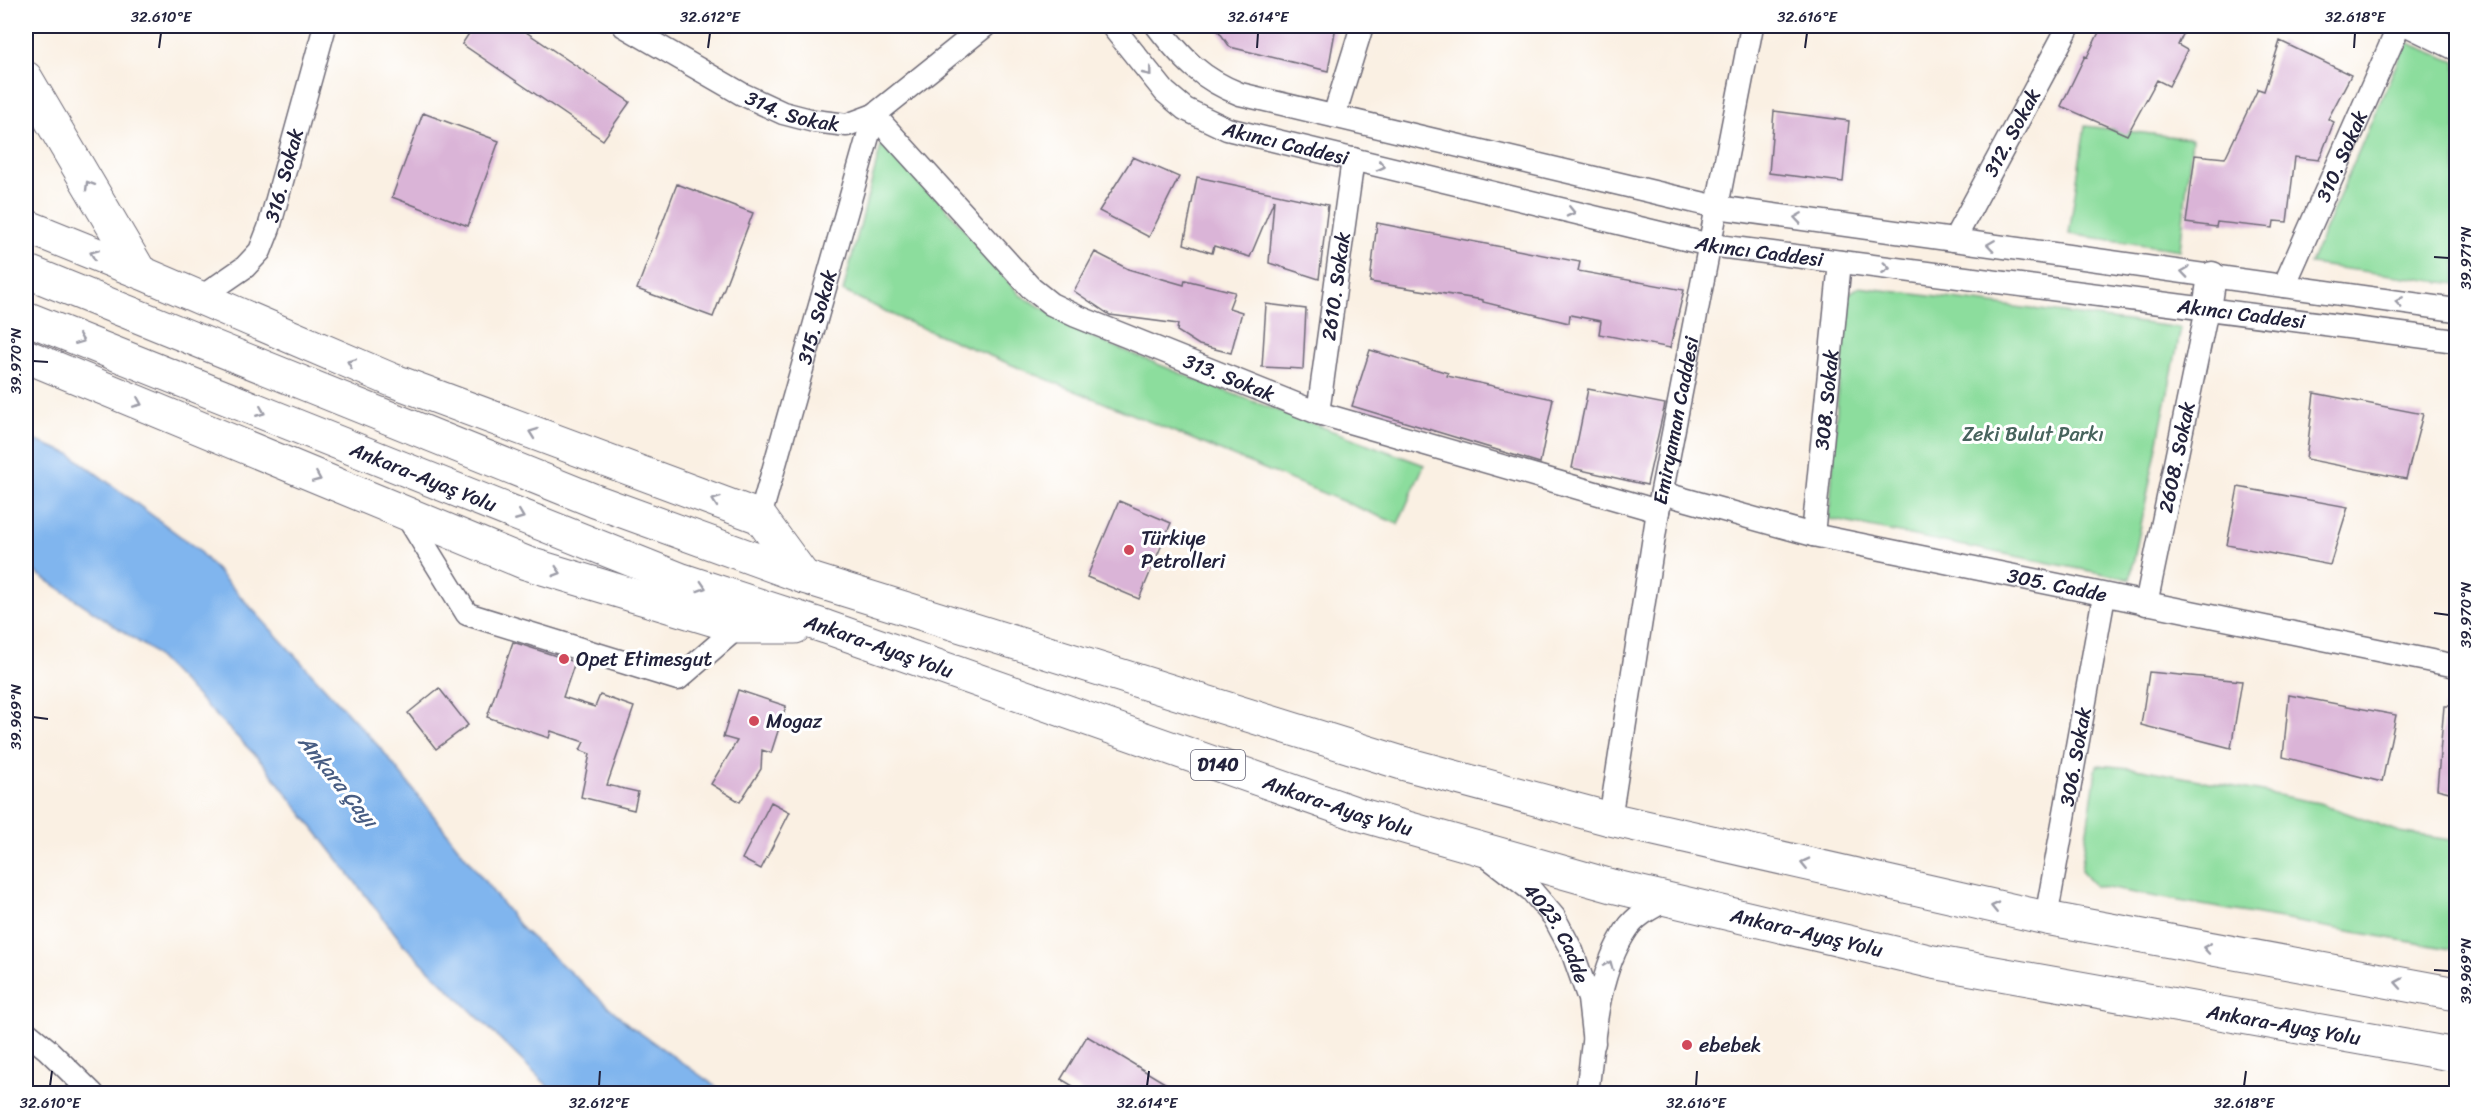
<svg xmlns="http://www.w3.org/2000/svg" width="2482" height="1119" font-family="Sriracha,sans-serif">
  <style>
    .green { fill: #8cdd9d; stroke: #57806c; stroke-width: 1.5 }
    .water { fill: #80b5ee; stroke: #516c94; stroke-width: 1.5 }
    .building { fill: #dab4d7 }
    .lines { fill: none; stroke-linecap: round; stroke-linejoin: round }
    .minor-casing { stroke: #6e6a76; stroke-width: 25 }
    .major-casing { stroke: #6e6a76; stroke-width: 31 }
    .highway-casing { stroke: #6e6a76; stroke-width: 35 }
    .minor { stroke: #fff; stroke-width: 22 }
    .major { stroke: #fff; stroke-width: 28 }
    .highway { stroke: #fff; stroke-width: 33 }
    .oneway { stroke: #9c9ca7 }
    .ticks { fill: none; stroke: #22223b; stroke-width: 2 }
    .poi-dot { fill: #d1495b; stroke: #fff; stroke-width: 2 }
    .labels { text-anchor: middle; stroke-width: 6; stroke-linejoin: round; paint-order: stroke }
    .shield { fill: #fff; stroke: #646476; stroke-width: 1.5 }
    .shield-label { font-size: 18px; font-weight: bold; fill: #22223b }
    .street-label { font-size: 20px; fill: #22223b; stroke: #fff }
    .park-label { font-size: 20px; fill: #47635d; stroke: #fff }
    .poi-label { font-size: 20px; fill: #22223b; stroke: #fff; text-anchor: start }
    .water-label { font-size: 21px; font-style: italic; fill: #485d83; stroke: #fff }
    .neatline { fill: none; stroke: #22223b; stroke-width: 2 }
    .ticks-label { font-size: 15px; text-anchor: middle; fill: #22223b }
  </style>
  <rect width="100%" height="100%" fill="#fff"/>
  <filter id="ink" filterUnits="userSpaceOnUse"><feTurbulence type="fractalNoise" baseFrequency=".0167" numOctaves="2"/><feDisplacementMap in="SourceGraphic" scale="12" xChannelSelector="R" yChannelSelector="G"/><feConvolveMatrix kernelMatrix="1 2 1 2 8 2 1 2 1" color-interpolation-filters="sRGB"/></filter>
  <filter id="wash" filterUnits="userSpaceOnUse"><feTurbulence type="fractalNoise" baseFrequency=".008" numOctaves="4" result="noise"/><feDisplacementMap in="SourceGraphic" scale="24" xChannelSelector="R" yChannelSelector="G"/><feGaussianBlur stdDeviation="1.35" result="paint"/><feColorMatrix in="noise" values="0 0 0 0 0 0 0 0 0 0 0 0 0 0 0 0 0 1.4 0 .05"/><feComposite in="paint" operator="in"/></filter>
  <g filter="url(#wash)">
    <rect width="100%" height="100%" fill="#faf0e3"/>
    <path class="green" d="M2406,42L2456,62V284L2310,264Z
      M2085,126L2192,139L2180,250L2069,234Z
      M882,142L920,177L1020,295L1096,339L1212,386L1424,465L1398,524L908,322L843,291Z
      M1859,287L2181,328L2130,579L1829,519L1845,296Z
      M2097,765L2141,769L2319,803L2399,832L2456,841V950L2095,886L2081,870Z"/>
    <path class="water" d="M26,437L70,454L196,548L383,751L522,929L629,1025L725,1093H555L404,945L263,763L152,651L26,566Z"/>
    <g id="blocks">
      <path class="building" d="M474,26H517L630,102L603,140L462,44Z
        M1215,26H1336L1328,71L1230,47Z
        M2102,26H2187L2178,45L2187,50L2169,86L2157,80L2127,135L2061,106L2085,56L2087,57Z
        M2280,41L2351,75L2328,119L2334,122L2319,160L2295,157L2287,222L2274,221L2273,228L2217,222L2216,227L2186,223L2195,155L2225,158L2258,89L2264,91Z
        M1774,111L1849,121L1843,182L1769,173Z
        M423,113L499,141L468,226L392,197Z
        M1133,157L1179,177L1149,237L1099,211Z
        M1197,177L1328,205L1319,279L1269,263L1274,200L1250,257L1214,246L1212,253L1184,244Z
        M677,184L753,213L713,317L637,289Z
        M1377,223L1580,262L1578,271L1684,290L1670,348L1599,334L1601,321L1570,315L1569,323L1483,302V300L1370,282Z
        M1095,252L1128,269L1184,285L1185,280L1235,292L1229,308L1242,312L1231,353L1199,345L1177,331L1178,324L1110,315L1074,291Z
        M1266,304L1306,309L1303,369L1262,367Z
        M1370,350L1448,373L1447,376L1553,399L1540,463L1352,406Z
        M1588,389L1665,404L1647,485L1572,468Z
        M2314,393L2423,414L2406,479L2306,459Z
        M2238,487L2348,507L2330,565L2227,545Z
        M1119,501L1171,523L1139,599L1087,577Z
        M513,642L575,662L563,697L595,707L600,695L634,707L607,785L638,792L634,810L581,797L590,754L580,750L584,742L551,731L549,738L487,717Z
        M2149,672L2242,681L2231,748L2141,725Z
        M439,688L468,725L436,749L408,713Z
        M738,690L786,706L771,753L762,750L761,769L740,802L711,784L737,741L723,737Z
        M2289,695L2396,715L2382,782L2283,757Z
        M2444,706H2457V794L2437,789Z
        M771,802L790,812L761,869L742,859Z
        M1087,1036L1183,1094H1086L1061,1079Z"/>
    </g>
  </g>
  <g filter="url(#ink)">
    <use href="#blocks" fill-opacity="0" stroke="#6e6a76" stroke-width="1.5"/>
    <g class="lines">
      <g class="minor-casing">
        <g id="minor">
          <path id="s1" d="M624,26L742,94L783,113L814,121L847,125L874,115L985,26"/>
          <path id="s2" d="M1112,26L1165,92L1185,109L1227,129L1710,245L2456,341"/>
          <path d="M1157,26C1182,58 1201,79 1240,94L1717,207L2456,310"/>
          <path d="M2409,26L2456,49"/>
          <path id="s3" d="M874,115L1031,288L1051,304L1076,316L1318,413L1658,511"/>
          <path d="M1334,116L1362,26"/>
          <path id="s4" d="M1954,240L2069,26"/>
          <path id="s5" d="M2284,286L2399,26"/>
          <path id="s6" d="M200,298L245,267L260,251L269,228L325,26"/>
          <path id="s7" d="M1318,413L1353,159"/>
          <path id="s8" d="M1662,493L1813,535L2456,666"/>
          <path d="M406,515L467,614L678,679L738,627"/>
          <path id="s9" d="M760,517L874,115"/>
          <path id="s10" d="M1813,535L1840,262"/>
          <path id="s11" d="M2146,604L2207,309"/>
          <path id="s12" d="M1610,819L1658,511L1752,26"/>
          <path id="s13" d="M1488,857L1531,890L1554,917L1572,951L1589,999L1594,1043"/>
          <path id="s14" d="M2046,918L2104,596"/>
          <path d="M26,1032L47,1049L93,1094"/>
          <path d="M1587,1094C1594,1039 1596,975 1627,929C1637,914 1654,907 1668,899"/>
        </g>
      </g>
      <g class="major-casing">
        <path id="major" d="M2207,309L2212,276"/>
      </g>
      <g class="highway-casing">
        <g id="highway">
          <path d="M26,78L140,272"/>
          <path d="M26,226L140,272L392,380L760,517L804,577"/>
          <path d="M26,271L595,501L804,577L1402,763L1610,819L2046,918L2456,994"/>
          <path id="s15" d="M26,318L682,580L826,627L1358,814L1612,886L1933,962L2456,1055"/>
          <path d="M26,356L526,563L738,627H795"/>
        </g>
      </g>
      <use href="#minor" class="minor"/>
      <use href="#major" class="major"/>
      <use href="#highway" class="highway"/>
    </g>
    <defs><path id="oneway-chevron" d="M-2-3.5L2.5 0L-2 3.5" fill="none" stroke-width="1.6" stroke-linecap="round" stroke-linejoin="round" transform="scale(1.5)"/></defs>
    <g class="oneway">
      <use href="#oneway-chevron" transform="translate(1148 72) rotate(51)"/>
      <use href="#oneway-chevron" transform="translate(1381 166) rotate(13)"/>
      <use href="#oneway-chevron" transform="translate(89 185) rotate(-121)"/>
      <use href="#oneway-chevron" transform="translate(1571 212) rotate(13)"/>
      <use href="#oneway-chevron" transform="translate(1798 218) rotate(-172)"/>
      <use href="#oneway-chevron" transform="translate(1991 245) rotate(-172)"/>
      <use href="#oneway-chevron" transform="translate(94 254) rotate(-158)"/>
      <use href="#oneway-chevron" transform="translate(1886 268) rotate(7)"/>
      <use href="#oneway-chevron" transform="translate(2185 272) rotate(-172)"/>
      <use href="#oneway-chevron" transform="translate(2399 302) rotate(-172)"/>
      <use href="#oneway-chevron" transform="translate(80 340) rotate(22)"/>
      <use href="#oneway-chevron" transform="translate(351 363) rotate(-157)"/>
      <use href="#oneway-chevron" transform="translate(138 403) rotate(23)"/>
      <use href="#oneway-chevron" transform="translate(261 412) rotate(22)"/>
      <use href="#oneway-chevron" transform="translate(533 433) rotate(-160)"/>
      <use href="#oneway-chevron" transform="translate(317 478) rotate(23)"/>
      <use href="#oneway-chevron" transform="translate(716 501) rotate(-160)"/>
      <use href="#oneway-chevron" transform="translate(520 516) rotate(22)"/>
      <use href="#oneway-chevron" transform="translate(557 572) rotate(17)"/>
      <use href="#oneway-chevron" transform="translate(702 587) rotate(18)"/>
      <use href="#oneway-chevron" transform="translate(1805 863) rotate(-167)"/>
      <use href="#oneway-chevron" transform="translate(1995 907) rotate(-167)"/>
      <use href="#oneway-chevron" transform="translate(2207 948) rotate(-170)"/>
      <use href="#oneway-chevron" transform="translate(1609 965) rotate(-67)"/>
      <use href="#oneway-chevron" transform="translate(2399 983) rotate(-170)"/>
    </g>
  </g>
  <path class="ticks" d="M159,48L161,33M708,48L710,33M1257,48L1258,33M1805,48L1807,33M2354,48L2355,33M2434,257L2449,258M33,361L48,362M2434,613L2449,615M33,717L48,719M2434,970L2449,971M50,1086L52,1071M599,1086L600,1071M1147,1086L1149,1071M1696,1086L1697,1071M2244,1086L2246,1071"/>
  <g class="poi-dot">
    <circle cx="1129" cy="550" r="6"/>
    <circle cx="564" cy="659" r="6"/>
    <circle cx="754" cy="721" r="6"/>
    <circle cx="1687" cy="1045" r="6"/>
  </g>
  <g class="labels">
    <rect class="shield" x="1191" y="750" width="54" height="30" rx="4.5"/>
    <g class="shield-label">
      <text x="1218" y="771">D140</text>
    </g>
    <g class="street-label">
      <text dy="7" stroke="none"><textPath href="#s1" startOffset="190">314. Sokak</textPath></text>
      <text dy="7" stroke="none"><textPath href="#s4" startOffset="122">312. Sokak</textPath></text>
      <text dy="7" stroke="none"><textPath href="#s2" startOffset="218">Akıncı Caddesi</textPath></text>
      <text dy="7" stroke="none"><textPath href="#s5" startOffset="142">310. Sokak</textPath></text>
      <text dy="7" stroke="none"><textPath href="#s6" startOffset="156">316. Sokak</textPath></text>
      <text dy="7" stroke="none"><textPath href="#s2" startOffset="704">Akıncı Caddesi</textPath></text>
      <text dy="7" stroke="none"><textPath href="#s7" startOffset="128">2610. Sokak</textPath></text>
      <text dy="7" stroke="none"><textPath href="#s2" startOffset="1190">Akıncı Caddesi</textPath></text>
      <text dy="7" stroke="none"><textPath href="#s9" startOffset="208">315. Sokak</textPath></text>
      <text dy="7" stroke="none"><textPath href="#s3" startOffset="452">313. Sokak</textPath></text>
      <text dy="7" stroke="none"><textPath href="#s10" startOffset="136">308. Sokak</textPath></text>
      <text dy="7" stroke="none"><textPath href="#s12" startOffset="404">Emiryaman Caddesi</textPath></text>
      <text dy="7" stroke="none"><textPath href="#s11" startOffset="150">2608. Sokak</textPath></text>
      <text dy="7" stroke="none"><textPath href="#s15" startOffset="428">Ankara-Ayaş Yolu</textPath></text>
      <text dy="7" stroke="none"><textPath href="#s8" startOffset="406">305. Cadde</textPath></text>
      <text dy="7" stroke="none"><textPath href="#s15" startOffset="914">Ankara-Ayaş Yolu</textPath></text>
      <text dy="7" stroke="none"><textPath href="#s14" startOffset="164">306. Sokak</textPath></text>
      <text dy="7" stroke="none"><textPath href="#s15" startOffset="1400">Ankara-Ayaş Yolu</textPath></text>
      <text dy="7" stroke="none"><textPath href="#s15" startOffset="1886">Ankara-Ayaş Yolu</textPath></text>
      <text dy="7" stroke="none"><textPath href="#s13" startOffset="105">4023. Cadde</textPath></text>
      <text dy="7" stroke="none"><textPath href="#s15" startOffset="2372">Ankara-Ayaş Yolu</textPath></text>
    </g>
    <g class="park-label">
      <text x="2033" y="441">Zeki Bulut Parkı</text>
    </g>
    <g class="poi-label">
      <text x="1141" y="545">Türkiye<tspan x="1141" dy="23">Petrolleri</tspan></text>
      <text x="576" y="666">Opet Etimesgut</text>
      <text x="766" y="728">Mogaz</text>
      <text x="1699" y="1052">ebebek</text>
    </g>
    <g class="water-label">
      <text transform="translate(338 781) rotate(51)" y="7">Ankara Çayı</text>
    </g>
  </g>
  <rect width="2482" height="1119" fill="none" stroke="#fff" stroke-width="66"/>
  <rect x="33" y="33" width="2416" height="1053" class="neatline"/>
  <g class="ticks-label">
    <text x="161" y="22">32.610°E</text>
    <text x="710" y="22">32.612°E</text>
    <text x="1258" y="22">32.614°E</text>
    <text x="1807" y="22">32.616°E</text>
    <text x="2355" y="22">32.618°E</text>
    <text transform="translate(2466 258) rotate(-90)" y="5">39.971°N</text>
    <text transform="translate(16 361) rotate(-90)" y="5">39.970°N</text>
    <text transform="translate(2466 615) rotate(-90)" y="5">39.970°N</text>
    <text transform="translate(16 717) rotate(-90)" y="5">39.969°N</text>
    <text transform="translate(2466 971) rotate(-90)" y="5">39.969°N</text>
    <text x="50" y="1108">32.610°E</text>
    <text x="599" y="1108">32.612°E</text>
    <text x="1147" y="1108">32.614°E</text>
    <text x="1696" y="1108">32.616°E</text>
    <text x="2244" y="1108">32.618°E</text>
  </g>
</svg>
